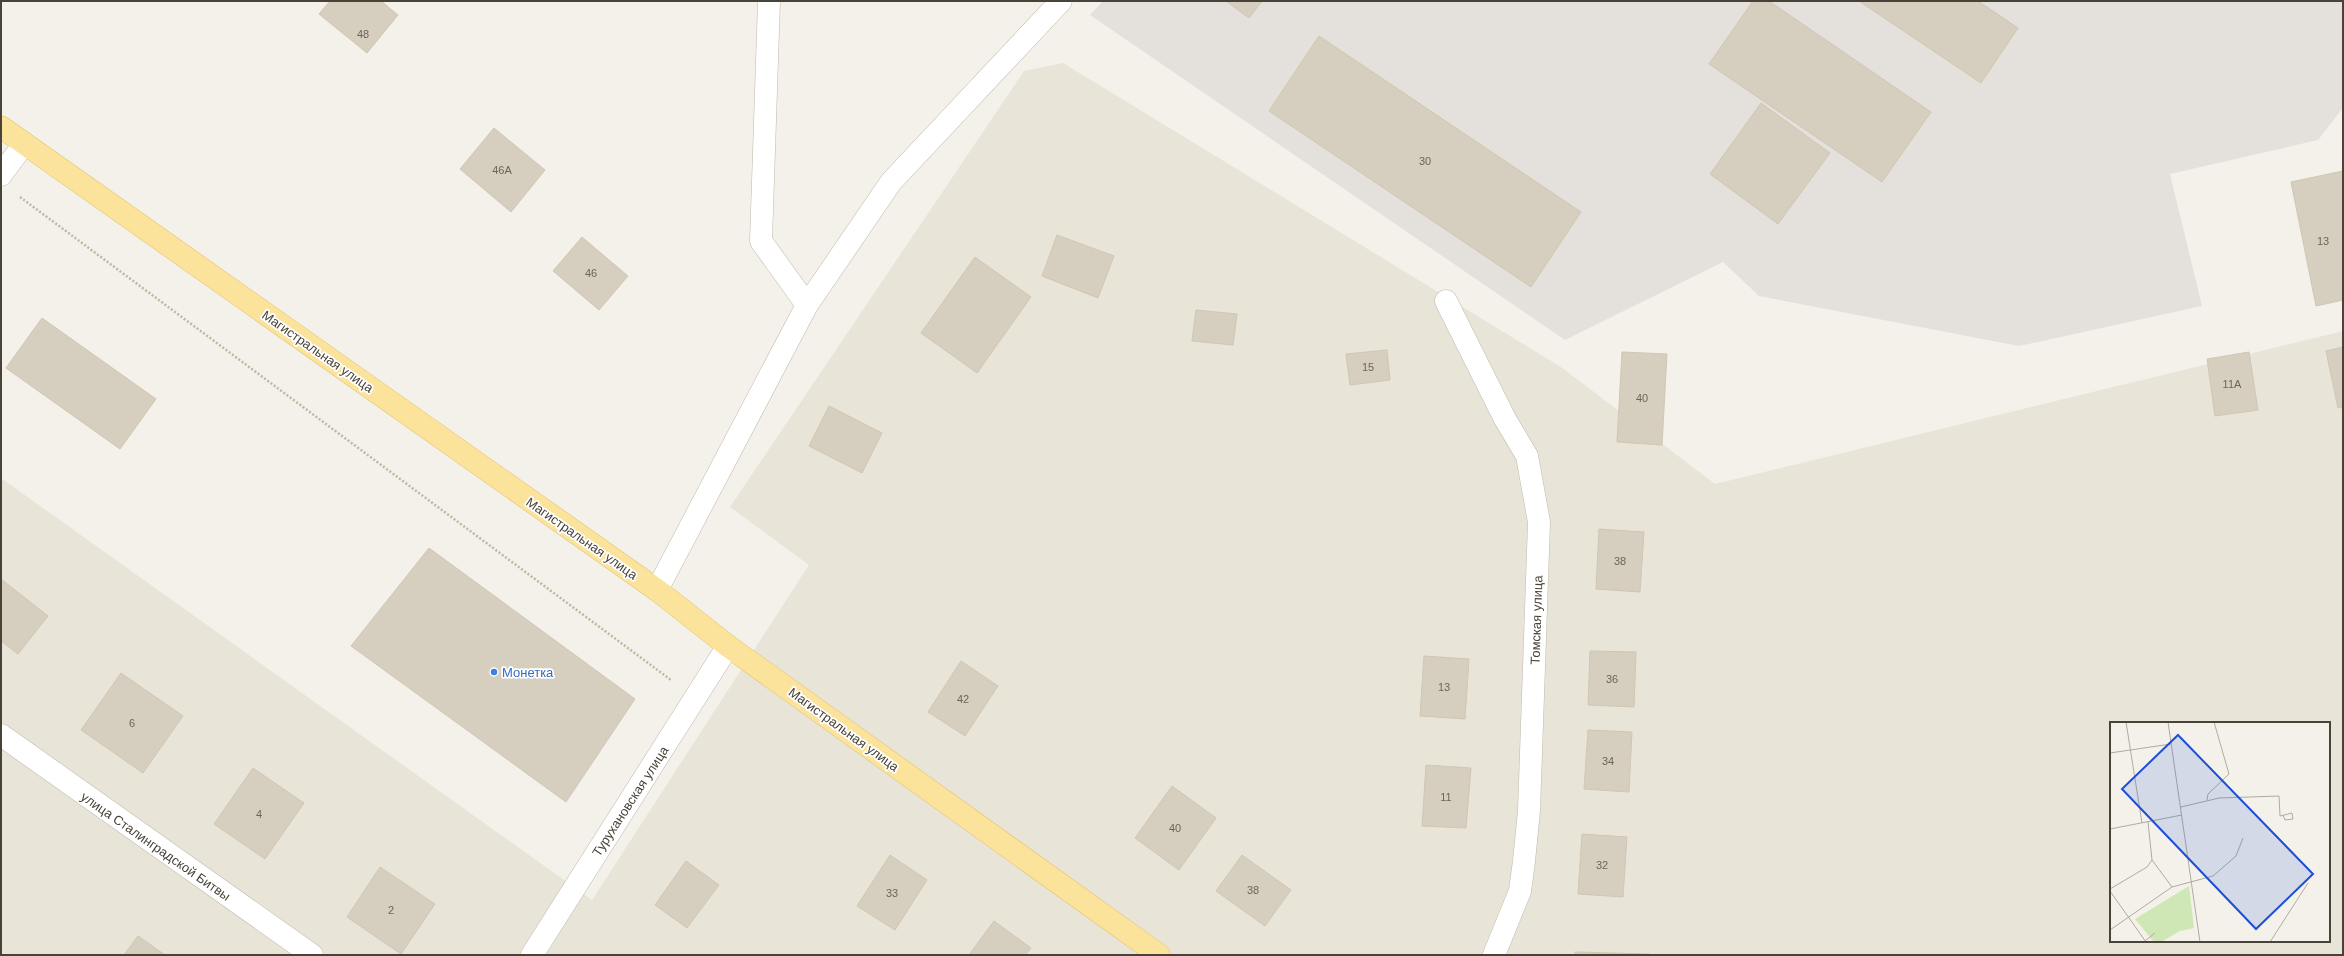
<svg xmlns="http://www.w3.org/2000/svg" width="2344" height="956" font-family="Arial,sans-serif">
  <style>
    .residential { fill: #e8e4d8; fill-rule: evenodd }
    .industrial { fill: #e4e0db }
    .building { fill: #d6cebf; stroke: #d0c6b3 }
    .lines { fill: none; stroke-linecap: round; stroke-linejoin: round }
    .minor-casing { stroke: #c0baac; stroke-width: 23 }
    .major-casing { stroke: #e1c26b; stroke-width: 23 }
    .path { stroke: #c1b69e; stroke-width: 2.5; stroke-dasharray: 2 2; stroke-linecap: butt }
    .minor { stroke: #fff; stroke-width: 22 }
    .major { stroke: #fbe39c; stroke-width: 22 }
    .shop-dot { fill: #3f7fe0; stroke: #fff; stroke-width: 1.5 }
    .labels { text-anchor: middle; stroke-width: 3.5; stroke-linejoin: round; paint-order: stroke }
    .number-label { font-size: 11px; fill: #6c655a }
    .street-label { font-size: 13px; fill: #484238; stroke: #fff }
    .shop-label { font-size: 13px; fill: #366cbe; stroke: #fff; text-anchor: start }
    .inset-road { fill: none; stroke: #afaba3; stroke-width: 1 }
    .view { fill: #1d4ed8; fill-opacity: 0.15; stroke: #1d4ed8; stroke-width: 2 }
    .inset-edge { fill: none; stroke: #484238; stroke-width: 2 }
  </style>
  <rect width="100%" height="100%" fill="#f4f1ea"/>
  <path class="residential" d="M1063,63L1561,367L1715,484L2343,331V955H1V478L592,900L809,565L730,507L1024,71ZM2111,723H2329V941H2111Z"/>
  <path class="industrial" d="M1103,1H2343V108L2318,140L2170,174L2202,306L2019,346L1759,296L1723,262L1565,340L1090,15Z"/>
  <path class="building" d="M330,1H381L398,15L367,53L319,14Z
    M1226,1H1262L1249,18Z
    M1753,1H1769L1931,112L1882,182L1709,64Z
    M1859,1H1978L2018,28L1981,83Z
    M1319,36L1581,212L1531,287L1269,111Z
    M1761,103L1830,153L1778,224L1710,174Z
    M494,128L545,170L511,212L460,169Z
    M2343,171V300L2316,306L2291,182Z
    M1057,235L1114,256L1098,298L1042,276Z
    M582,237L628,276L599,310L553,271Z
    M975,257L1031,297L977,373L921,333Z
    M1196,310L1237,314L1233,345L1192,341Z
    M42,318L156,399L120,449L6,368Z
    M2343,347V407L2338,408L2326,351Z
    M1387,350L1390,380L1350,385L1346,354Z
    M1622,352L1667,354L1662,445L1617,442Z
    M2249,352L2258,410L2215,416L2207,359Z
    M829,406L882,433L862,473L809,446Z
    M1599,529L1644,532L1640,592L1596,589Z
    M429,548L635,699L566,802L351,646Z
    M1,579L48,616L18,654L1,641Z
    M1590,651L1636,652L1634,707L1588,705Z
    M1424,656L1469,659L1465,719L1420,716Z
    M961,661L998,686L965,736L928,712Z
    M121,673L183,716L143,773L81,730Z
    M1588,730L1632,732L1629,792L1584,789Z
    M1426,765L1471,768L1466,828L1422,826Z
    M253,768L304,803L265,859L214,824Z
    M1172,786L1216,818L1179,870L1135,838Z
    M1582,834L1627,837L1623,897L1578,894Z
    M890,855L927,880L895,930L857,906Z
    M1242,855L1291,890L1265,926L1216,891Z
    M686,861L719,885L687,928L655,905Z
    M380,867L435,904L401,954L347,917Z
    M994,921L1031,948L1025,955H969Z
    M138,936L165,955H124Z
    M1575,952L1650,954V955H1575Z"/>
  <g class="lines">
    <g class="minor-casing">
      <path id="minor" d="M769,1L761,241L807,305
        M1,175L24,144
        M1446,301L1505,419L1527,456L1539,522L1529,811L1524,861L1520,891L1494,955
        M657,590L807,305L891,182L1061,1
        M1,735L312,955
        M532,955L728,646"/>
    </g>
    <g class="major-casing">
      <path id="major" d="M1,127L657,590L728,646L1159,955"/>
    </g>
    <path class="path" d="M20,197L671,680"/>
    <use href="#minor" class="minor"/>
    <use href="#major" class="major"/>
  </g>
  <circle class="shop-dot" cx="494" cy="672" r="4"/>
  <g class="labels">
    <g class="number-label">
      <text x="363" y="38">48</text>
      <text x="1425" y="165">30</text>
      <text x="502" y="174">46А</text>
      <text x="2323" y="245">13</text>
      <text x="591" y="277">46</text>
      <text x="1368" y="371">15</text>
      <text x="2232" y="388">11А</text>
      <text x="1642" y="402">40</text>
      <text x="1620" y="565">38</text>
      <text x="1612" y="683">36</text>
      <text x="1444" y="691">13</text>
      <text x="963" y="703">42</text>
      <text x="132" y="727">6</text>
      <text x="1608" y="765">34</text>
      <text x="1446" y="801">11</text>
      <text x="259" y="818">4</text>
      <text x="1175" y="832">40</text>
      <text x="1602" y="869">32</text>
      <text x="1253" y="894">38</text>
      <text x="892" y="897">33</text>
      <text x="391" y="914">2</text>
    </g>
    <g class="street-label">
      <text transform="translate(318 351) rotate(35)" y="5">Магистральная улица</text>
      <text transform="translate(582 538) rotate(35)" y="5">Магистральная улица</text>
      <text transform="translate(1536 620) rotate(-88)" y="5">Томская улица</text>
      <text transform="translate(844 729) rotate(36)" y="5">Магистральная улица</text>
      <text transform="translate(630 801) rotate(-57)" y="5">Турухановская улица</text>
      <text transform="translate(156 846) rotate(35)" y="5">улица Сталинградской Битвы</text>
    </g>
    <g class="shop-label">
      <text x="502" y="677">Монетка</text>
    </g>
  </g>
  <g transform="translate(2110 722)">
    <rect width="220" height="220" fill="#f4f1ea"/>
    <path d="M79,164L84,206L70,209L51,220H44L25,197Z" fill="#cee7b4"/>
    <path class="inset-road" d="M16,0L32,101M58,0L90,220M0,31L61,22M97,78L98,72L119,52L104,0M71,85L109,76L169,74L170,94L182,91L183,97L175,98L173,93M0,107L72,93M42,138L62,165M0,167L37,145L42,138L38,100M0,169L36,220M0,208L62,165L103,154L126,134L133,116M35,219L45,211M160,220L198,161"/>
    <path class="view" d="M68,13L203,152L146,207L12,67Z"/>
    <rect width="220" height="220" class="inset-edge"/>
  </g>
  <rect width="2344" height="956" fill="none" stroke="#484238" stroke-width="4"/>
</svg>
